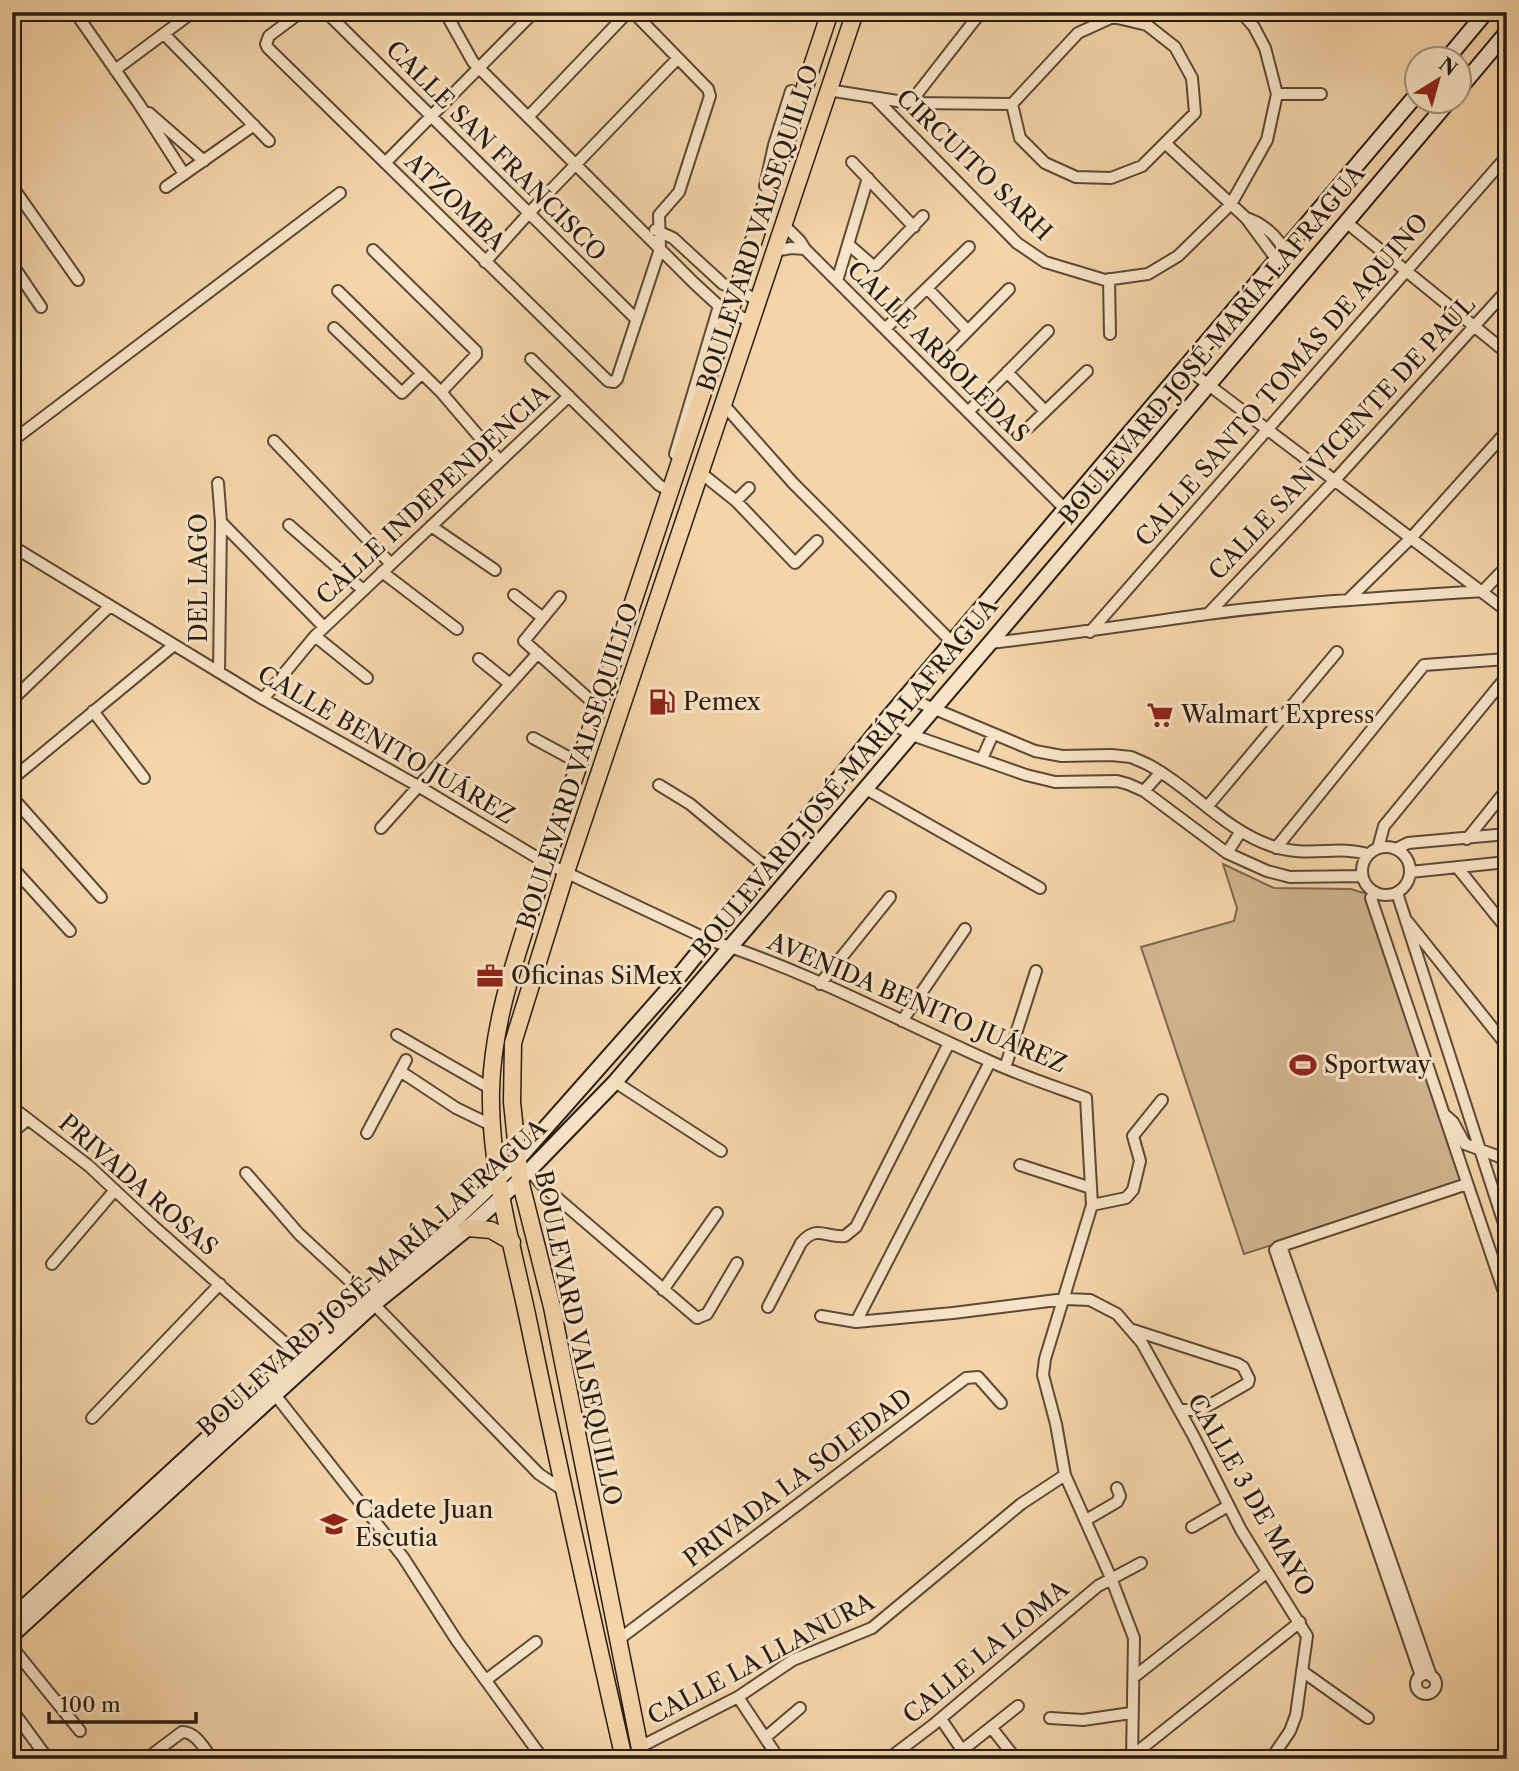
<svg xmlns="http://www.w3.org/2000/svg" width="1519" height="1771" font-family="'Libre Caslon Text',serif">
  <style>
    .green { fill: #d1b58f; stroke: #7c6850; stroke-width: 2 }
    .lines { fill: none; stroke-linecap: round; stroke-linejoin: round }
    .street-casing { stroke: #5a4a37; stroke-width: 14 }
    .secondary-casing { stroke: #271b11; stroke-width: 18 }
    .primary-casing { stroke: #271b11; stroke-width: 19 }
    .street { stroke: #f8e4c7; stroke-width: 10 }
    .secondary { stroke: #f8e4c7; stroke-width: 14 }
    .primary { stroke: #f4d5a9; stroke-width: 16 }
    .labels { text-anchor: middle; stroke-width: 6; stroke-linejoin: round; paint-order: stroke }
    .street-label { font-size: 24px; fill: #271b11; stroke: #f8e4c7 }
    .poi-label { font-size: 24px; fill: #271b11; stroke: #f8e4c7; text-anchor: start }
  </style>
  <rect width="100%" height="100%" fill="#f4d5a9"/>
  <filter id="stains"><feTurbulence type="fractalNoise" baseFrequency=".00286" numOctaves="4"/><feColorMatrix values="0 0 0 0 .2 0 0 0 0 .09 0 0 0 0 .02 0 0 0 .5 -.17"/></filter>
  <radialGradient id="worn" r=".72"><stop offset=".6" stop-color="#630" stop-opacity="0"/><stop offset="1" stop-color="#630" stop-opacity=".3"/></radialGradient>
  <path class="green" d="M1223,864L1274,888L1351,889L1367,894L1463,1184L1244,1254L1141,947L1234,921L1237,908Z"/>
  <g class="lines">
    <g class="street-casing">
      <path id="street" d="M75,12L139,104L184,174
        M301,12L269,36L266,44L268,48L608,381L614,382L617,379L660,249L659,215L679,192L710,96L708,89L633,12
        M326,12L636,319
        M445,12L473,62L694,283L719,306L751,322
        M1113,17L1147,25L1175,47L1192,78L1195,113L1142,166L1111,178L1076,177L1045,163L1020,138L1012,104L1078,33Z
        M164,34L269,141
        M115,70L193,12
        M828,90L910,103L1012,104
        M1277,94H1321
        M876,99L1017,243L1045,262L1105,280L1148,274L1178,256L1231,204L1267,140L1277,94L1265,48L1254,27L1241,12
        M910,103L981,12
        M149,113L204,161
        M528,117L628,12
        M1165,143L1246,218L1277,260
        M852,162L914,227
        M385,163L534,12
        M12,186L78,280
        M765,186L774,145L791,91
        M166,187L254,125
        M1246,218C1261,222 1279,237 1284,251
        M1346,222L1507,353
        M783,224L800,241L805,249L1065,509
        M655,230L673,238L723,284L758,300
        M848,244L872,265H876L923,216
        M373,250L476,351V355L441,392
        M774,251L791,248L805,249
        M485,262L529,213L678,58
        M12,264L41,307
        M1109,279L1110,334
        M837,281L868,178
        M927,288L968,331
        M338,291L441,392L500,461
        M334,328L402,393L422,373
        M885,329L969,247
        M948,351L1009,289
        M531,359L659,485L671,492
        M1185,367L1507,611
        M1007,372L1045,411
        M724,405L793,483L952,642
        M968,412L1048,331
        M1029,427L1087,371
        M12,441L340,193
        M274,441L391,564
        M675,454L719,306
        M701,473L736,501L795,563L817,541
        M218,483L221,522L219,672
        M736,501L749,488
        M221,522L324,627
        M289,525L363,590
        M431,526L495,570
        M12,546L263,699L418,786L546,863L709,940C805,970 895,1019 987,1060C1019,1075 1053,1086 1086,1098L1092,1205L1045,1359L1043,1375L1056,1424L1065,1475L1111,1578L1134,1638L1132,1759
        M382,572L457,629
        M1483,591L1507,566
        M514,595L543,618
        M560,597L524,641L598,707
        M1349,599L1411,538L1507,431
        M1208,614L1334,481L1507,290
        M1090,632L1507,156
        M315,636L367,678
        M990,643C1063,635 1135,624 1207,614C1299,602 1391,597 1483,591
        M479,659L510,684
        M906,697L1035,751L1062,756L1111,755L1131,757L1147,764C1191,787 1224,830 1272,846C1306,858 1338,845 1367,854
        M263,699L315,636L569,396
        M12,700L110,606
        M93,711L144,778
        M886,720L912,735L1026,775L1055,782L1117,781L1128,784L1144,791L1227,853L1267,871L1290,877L1362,876
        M533,738L579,763
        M982,759L993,734
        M12,779L174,645
        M659,785L690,804L767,868
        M866,789L1040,888
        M1144,791L1161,772
        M12,797L101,897
        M1207,807L1337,652
        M381,828L538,653
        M1467,839L1507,789
        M1362 871a24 24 0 1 1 48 0a24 24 0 1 1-48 0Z
        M1276,848L1424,665L1507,659
        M1378,848L1384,826L1507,676
        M1396,849L1408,843L1507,834
        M1227,853L1241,831
        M12,867L70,931
        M1457,867L1507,929
        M1410,872L1507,862
        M1375,892L1371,898L1507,1301
        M1397,893L1507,1233
        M1408,922L1507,1046
        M820,984L890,897
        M902,1021L965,929
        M397,1035L491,1089
        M1005,1068L1036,971
        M400,1071L456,1108L493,1126
        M615,1082L721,1151
        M12,1107L89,1166L151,1224L302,1358
        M1445,1115L1453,1122L1465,1144L1500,1157L1507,1165
        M12,1133L28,1119
        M367,1133L406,1060
        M1020,1165L1091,1188
        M530,1171L541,1184L697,1318L707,1314L737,1263
        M246,1173L299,1234L364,1294L539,1474L563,1490
        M1092,1205L1126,1198L1133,1190L1140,1161L1133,1136L1162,1100
        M1281,1246L1431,1676
        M52,1264L115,1190
        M663,1290L717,1213
        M768,1307L801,1243C817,1224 825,1238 845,1236L856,1227L949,1043
        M821,1316L856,1322L953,1313L1065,1299L1090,1300L1117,1314L1142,1343L1193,1435L1241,1530L1307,1636L1296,1715L1290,1731L1271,1759
        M856,1322L990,1062
        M1133,1330L1238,1364L1243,1367L1249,1379L1248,1383L1201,1410H1179
        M276,1396L403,1557L457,1641L543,1759
        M92,1418L220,1284
        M1086,1520L1117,1502L1120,1496L1117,1488
        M1192,1527L1228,1506
        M618,1640L966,1378L978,1377L1001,1403
        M12,1647L80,1731
        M1302,1671L1368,1718
        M1416 1684a10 10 0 1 1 20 0a10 10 0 1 1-20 0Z
        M1421,1676L1275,1250L1278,1247L1467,1184
        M1134,1677L1266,1573
        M486,1680L536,1642
        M738,1697L779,1759
        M12,1710L48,1759
        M1050,1718L1083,1720L1131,1713
        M941,1719L962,1750
        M991,1727L1016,1759
        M766,1737L800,1708
        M640,1747L738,1697L793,1660L872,1628L1021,1504L1065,1475
        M1132,1756L1300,1622
        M146,1759L182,1732C196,1732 204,1748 212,1759
        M610,1759L623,1753
        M888,1759L933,1725L1098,1586L1141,1563
        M951,1759L1018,1706"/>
    </g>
    <g class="secondary-casing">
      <path id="secondary" d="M1446,60L1486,12
        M1460,88L1507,32
        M12,1618L364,1294L450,1225L511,1167L672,985L886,720L1418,93
        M12,1635L374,1304L468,1228L520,1180L615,1082L990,643L1448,102"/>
    </g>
    <g class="primary-casing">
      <path id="primary" d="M468,1228L491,1230L512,1242
        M624,1759C591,1614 559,1469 529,1324C513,1247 489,1168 491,1089C493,1012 524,936 546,863L830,12
        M642,1759L552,1307L520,1180L512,1102L513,1043L566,872L855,12"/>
    </g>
    <use href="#street" class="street"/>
    <use href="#secondary" class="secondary"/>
    <use href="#primary" class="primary"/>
  </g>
  <defs>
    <g id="fuel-bare" transform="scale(2.1)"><path d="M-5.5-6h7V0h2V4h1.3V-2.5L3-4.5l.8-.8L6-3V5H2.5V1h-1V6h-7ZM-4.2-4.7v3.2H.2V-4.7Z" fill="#8f2418" stroke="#f8e4c7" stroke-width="2.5" paint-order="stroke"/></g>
    <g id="supermarket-bare" transform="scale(2.1)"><path d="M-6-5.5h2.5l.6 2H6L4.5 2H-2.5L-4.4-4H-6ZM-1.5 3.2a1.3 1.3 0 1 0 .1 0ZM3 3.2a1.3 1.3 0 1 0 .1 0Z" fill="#8f2418" stroke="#f8e4c7" stroke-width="2.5" paint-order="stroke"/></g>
    <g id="office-bare" transform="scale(2.1)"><path d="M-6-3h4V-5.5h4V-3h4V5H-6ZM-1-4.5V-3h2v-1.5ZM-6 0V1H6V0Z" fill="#8f2418" stroke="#f8e4c7" stroke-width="2.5" paint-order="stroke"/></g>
    <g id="stadium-bare" transform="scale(2.1)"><path d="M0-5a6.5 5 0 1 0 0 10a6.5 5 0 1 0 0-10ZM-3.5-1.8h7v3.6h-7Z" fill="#8f2418" stroke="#f8e4c7" stroke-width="2.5" paint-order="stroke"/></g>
    <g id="school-bare" transform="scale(2.1)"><path d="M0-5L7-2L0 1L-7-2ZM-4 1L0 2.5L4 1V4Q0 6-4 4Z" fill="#8f2418" stroke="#f8e4c7" stroke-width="2.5" paint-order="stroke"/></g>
  </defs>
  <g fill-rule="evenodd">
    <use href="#fuel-bare" x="662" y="702"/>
    <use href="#supermarket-bare" x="1160" y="715"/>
    <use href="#office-bare" x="490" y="976"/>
    <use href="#stadium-bare" x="1303" y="1065"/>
    <use href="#school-bare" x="334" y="1524"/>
  </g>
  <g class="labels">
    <g class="street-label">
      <text transform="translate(496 151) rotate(45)" y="8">CALLE SAN FRANCISCO</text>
      <text transform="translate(974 165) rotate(44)" y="8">CIRCUITO SARH</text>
      <text transform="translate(455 202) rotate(44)" y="8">ATZOMBA</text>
      <text transform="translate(758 228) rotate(-72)" y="8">BOULEVARD VALSEQUILLO</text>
      <text transform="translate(1212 345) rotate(-50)" y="8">BOULEVARD JOSÉ MARÍA LAFRAGUA</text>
      <text transform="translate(938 352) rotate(45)" y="8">CALLE ARBOLEDAS</text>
      <text transform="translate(1282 380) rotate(-49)" y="8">CALLE SANTO TOMÁS DE AQUINO</text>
      <text transform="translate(1342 438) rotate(-47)" y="8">CALLE SAN VICENTE DE PAÚL</text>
      <text transform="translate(433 495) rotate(-43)" y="8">CALLE INDEPENDENCIA</text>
      <text transform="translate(199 578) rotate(-90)" y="8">DEL LAGO</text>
      <text transform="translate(386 745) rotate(30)" y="8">CALLE BENITO JUÁREZ</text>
      <text transform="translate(578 766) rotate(-72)" y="8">BOULEVARD VALSEQUILLO</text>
      <text transform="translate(845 778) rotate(-50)" y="8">BOULEVARD JOSÉ MARÍA LAFRAGUA</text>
      <text transform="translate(917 1003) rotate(23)" y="8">AVENIDA BENITO JUÁREZ</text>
      <text transform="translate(138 1185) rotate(41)" y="8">PRIVADA ROSAS</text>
      <text transform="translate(372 1278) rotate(-42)" y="8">BOULEVARD JOSÉ MARÍA LAFRAGUA</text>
      <text transform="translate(578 1338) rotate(78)" y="8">BOULEVARD VALSEQUILLO</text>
      <text transform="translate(798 1478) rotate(-37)" y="8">PRIVADA LA SOLEDAD</text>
      <text transform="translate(1251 1495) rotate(60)" y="8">CALLE 3 DE MAYO</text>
      <text transform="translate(986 1652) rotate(-40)" y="8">CALLE LA LOMA</text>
      <text transform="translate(761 1659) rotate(-28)" y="8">CALLE LA LLANURA</text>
    </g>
    <g class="poi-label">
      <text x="683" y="710">Pemex</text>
      <text x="1181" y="723">Walmart Express</text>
      <text x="511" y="984">Oficinas SiMex</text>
      <text x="1324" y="1073">Sportway</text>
      <text x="355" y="1518">Cadete Juan<tspan x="355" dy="28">Escutia</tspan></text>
    </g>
  </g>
  <rect width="1519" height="1771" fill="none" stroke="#f4d5a9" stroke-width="42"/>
  <rect x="14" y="14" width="1491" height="1743" fill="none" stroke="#271b11" stroke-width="3.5"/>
  <rect x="21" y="21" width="1477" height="1729" fill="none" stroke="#271b11" stroke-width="2"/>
  <g transform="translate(1438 80) rotate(37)"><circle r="33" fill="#f8e4c7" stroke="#a4947e" stroke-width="2"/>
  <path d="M0-5L12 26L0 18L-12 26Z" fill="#8f2418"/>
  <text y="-10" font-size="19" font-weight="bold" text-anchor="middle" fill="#271b11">N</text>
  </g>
  <path d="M49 1712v10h147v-10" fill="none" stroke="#271b11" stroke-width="3.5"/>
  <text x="60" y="1712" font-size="21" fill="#271b11" stroke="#f8e4c7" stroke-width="5" paint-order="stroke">100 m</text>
  <rect width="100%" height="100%" filter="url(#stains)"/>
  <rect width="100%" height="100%" fill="url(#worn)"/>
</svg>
